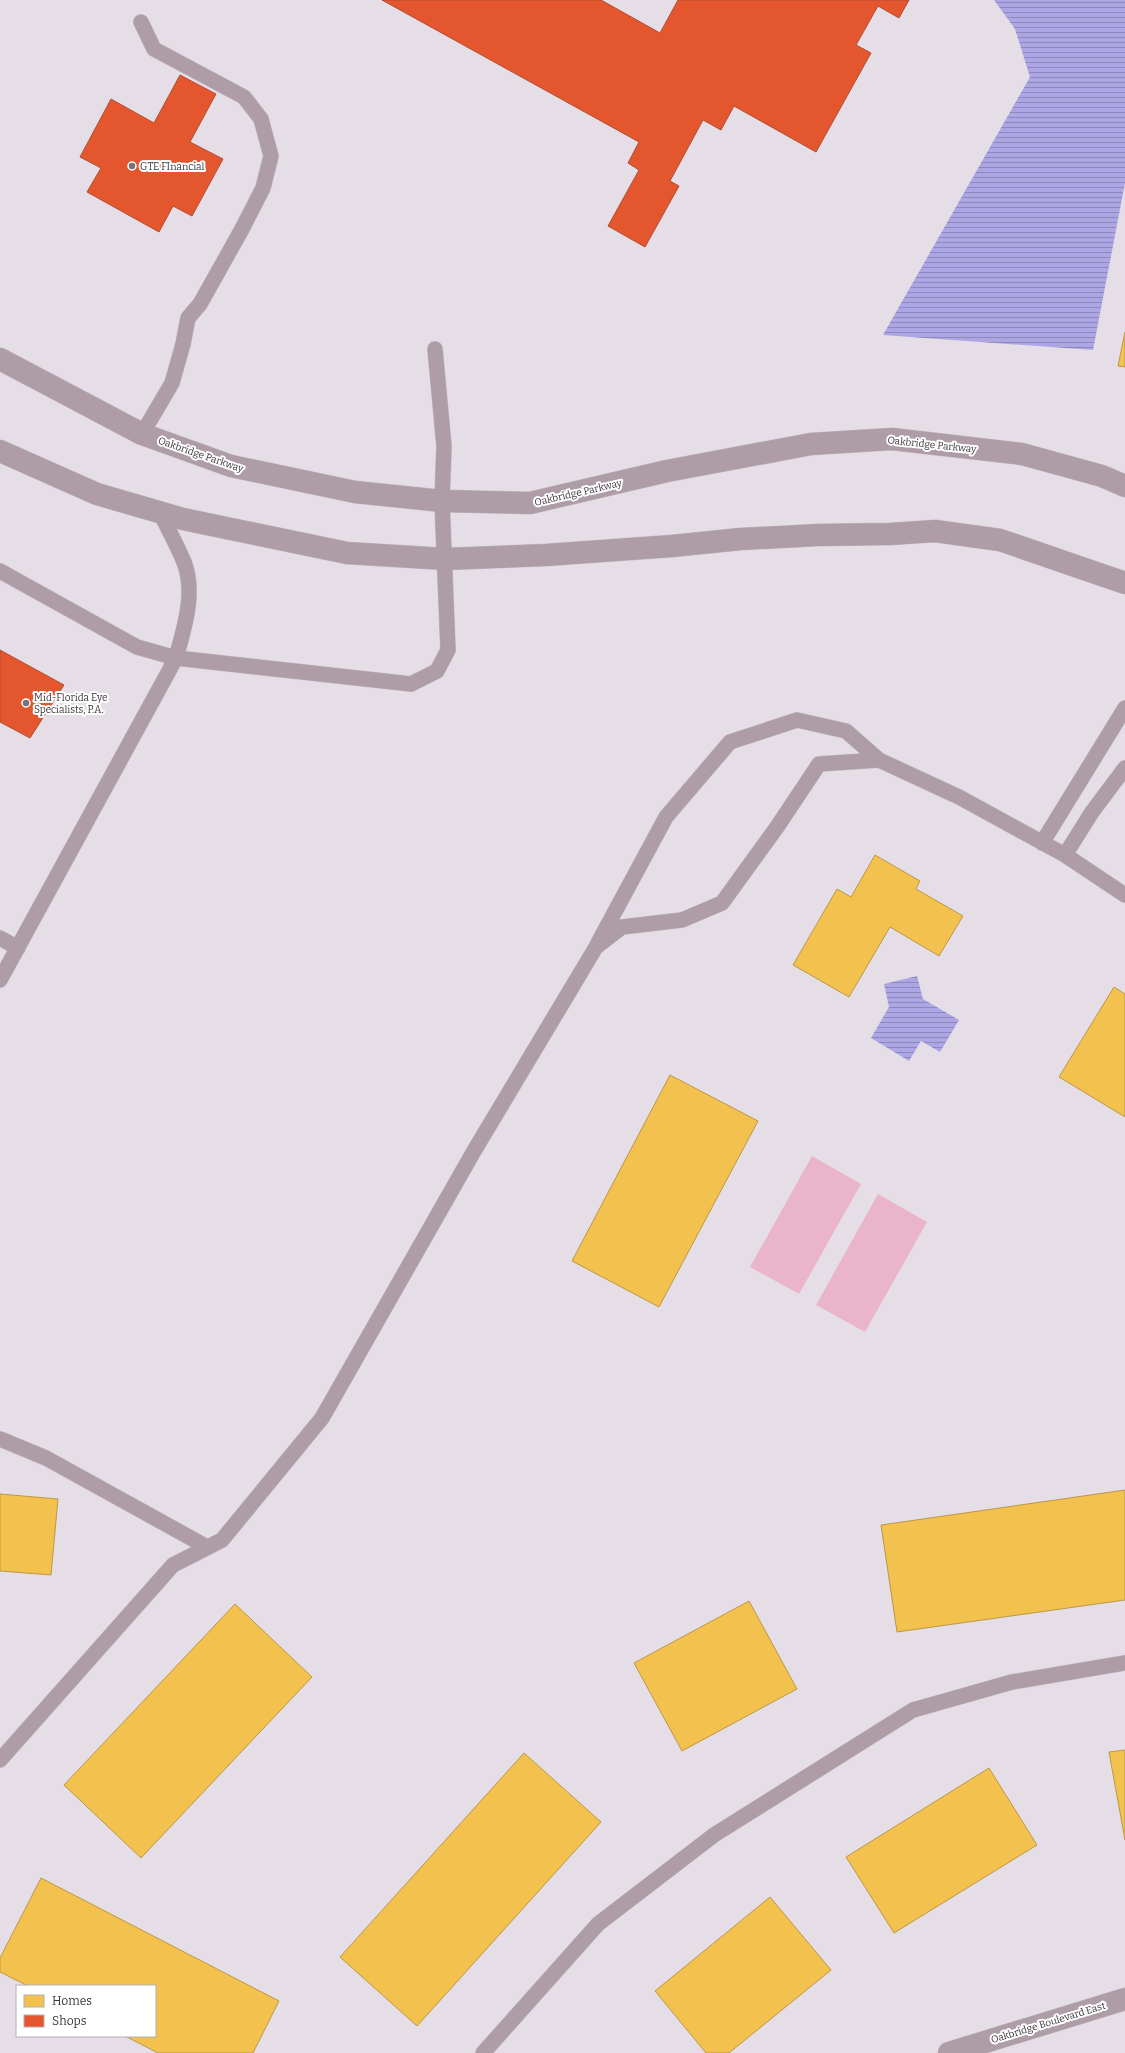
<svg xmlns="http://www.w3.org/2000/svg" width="1125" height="2053" font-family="Bitter,serif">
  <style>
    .green { fill: #eab5c8 }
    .water { fill: url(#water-rules) }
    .homes { fill: #f2c14e; stroke: #bb9749 }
    .shops { fill: #e4572e; stroke: #b24d32 }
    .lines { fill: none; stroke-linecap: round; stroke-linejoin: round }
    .lane-casing { stroke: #c3bdc3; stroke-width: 16 }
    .street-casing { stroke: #c3bdc3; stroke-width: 23 }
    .lane { stroke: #ae9ca7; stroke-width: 15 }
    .street { stroke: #ae9ca7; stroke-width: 22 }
    .poi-dot { fill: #787178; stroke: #fff; stroke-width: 1.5 }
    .labels { text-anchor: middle; stroke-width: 4; stroke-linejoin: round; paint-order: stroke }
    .poi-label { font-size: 10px; fill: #3c363c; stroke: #fff; text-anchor: start }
    .street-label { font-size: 10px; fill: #3c363c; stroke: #fff }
  </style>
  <defs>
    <pattern id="water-rules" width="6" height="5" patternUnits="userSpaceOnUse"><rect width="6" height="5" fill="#ada6e5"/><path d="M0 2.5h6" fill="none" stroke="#8e88bb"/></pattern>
  </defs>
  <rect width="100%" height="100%" fill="#e6dee6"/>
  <path class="green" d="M812,1156L861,1184L799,1294L750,1267Z
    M878,1194L927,1222L865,1332L816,1305Z"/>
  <path class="water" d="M994,0H1125V183L1093,350L883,335L1030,77L1015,29Z
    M917,976L923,999L959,1020L940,1052L921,1041L909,1061L871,1038L889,1007L884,984Z"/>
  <path class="homes" d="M1125,332V367L1118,366Z
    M875,855L920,881L916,889L963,916L939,956L890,927L849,997L793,965L837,889L851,897Z
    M1114,987L1125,994V1117L1059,1077Z
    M670,1075L758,1121L659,1307L572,1261Z
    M1125,1490V1600L897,1632L881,1525Z
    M0,1494L58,1499L51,1575L0,1571Z
    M749,1601L797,1689L682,1751L634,1663Z
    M235,1604L312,1677L141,1858L64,1785Z
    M1125,1750V1840L1109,1752Z
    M524,1753L601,1822L417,2026L340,1957Z
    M989,1768L1037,1845L894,1933L846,1857Z
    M41,1878L279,2001L253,2053H158L125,2036H155V1986H28L0,1972V1958Z
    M770,1897L831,1970L729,2053H706L655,1991Z"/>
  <path class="shops" d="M382,0H601L660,33L678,0H909L899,18L878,6L856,45L871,53L816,152L734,106L721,130L703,120L670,181L679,186L645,247L608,226L639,170L628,163L639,142Z
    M180,75L216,94L190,142L223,159L192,216L173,206L159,232L87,192L101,168L80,157L111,99L154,123Z
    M0,650L64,685L30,738L0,722Z"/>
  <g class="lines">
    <g class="lane-casing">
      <path id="lane" d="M141,22L154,49L244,97L261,119L271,156L263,188L242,229L200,304L188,318L183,344L172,383L142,434
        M0,571L137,647L176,658L411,684L437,671L448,650L442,501L444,446L435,349
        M1042,843L1125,708
        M1065,855L1092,812L1125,768
        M0,938L18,948
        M598,943L666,817L730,742L797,720L846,731L879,760
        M0,980L176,658C184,628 196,593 184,562C177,545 168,529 160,512
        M0,1439L46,1458L207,1547
        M0,1760L173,1565L222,1540L322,1418L474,1151L596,947L622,927L682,920L722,903L777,827L819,764L879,760L959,797L1065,855L1125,895
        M483,2053L598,1924L714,1835L913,1710L1012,1682L1125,1663"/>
    </g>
    <g class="street-casing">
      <path id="street" d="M0,359L142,434L231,466L355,492L442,501L530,503L667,471L811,444L892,439L1022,454L1102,476L1125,486
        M0,451L97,494L183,519L347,553L445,559L546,555L672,546L741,539L818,535L890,534L935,531L1000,540L1125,583
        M949,2053L1125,1999"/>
    </g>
    <use href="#lane" class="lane"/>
    <use href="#street" class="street"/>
  </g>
  <g class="poi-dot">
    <circle cx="132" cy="166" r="4"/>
    <circle cx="26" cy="703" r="4"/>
  </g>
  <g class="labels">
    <g class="poi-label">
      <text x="140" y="170">GTE FInancial</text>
      <text x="34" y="701">Mid-Florida Eye<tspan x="34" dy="12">Specialists, P.A.</tspan></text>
    </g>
    <g class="street-label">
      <text transform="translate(932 444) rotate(6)" y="4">Oakbridge Parkway</text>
      <text transform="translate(201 454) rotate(19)" y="4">Oakbridge Parkway</text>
      <text transform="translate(578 492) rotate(-13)" y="4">Oakbridge Parkway</text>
      <text transform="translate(1048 2022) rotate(-17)" y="4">Oakbridge Boulevard East</text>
    </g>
  </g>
  <rect x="16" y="1985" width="140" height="52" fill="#ffffff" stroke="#b1afb1"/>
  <rect x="24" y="1995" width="20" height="12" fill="#f2c14e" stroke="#b1afb1"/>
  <text x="52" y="2005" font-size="12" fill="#3c363c">Homes</text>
  <rect x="24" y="2015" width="20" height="12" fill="#e4572e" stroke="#b1afb1"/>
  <text x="52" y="2025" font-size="12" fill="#3c363c">Shops</text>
</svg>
